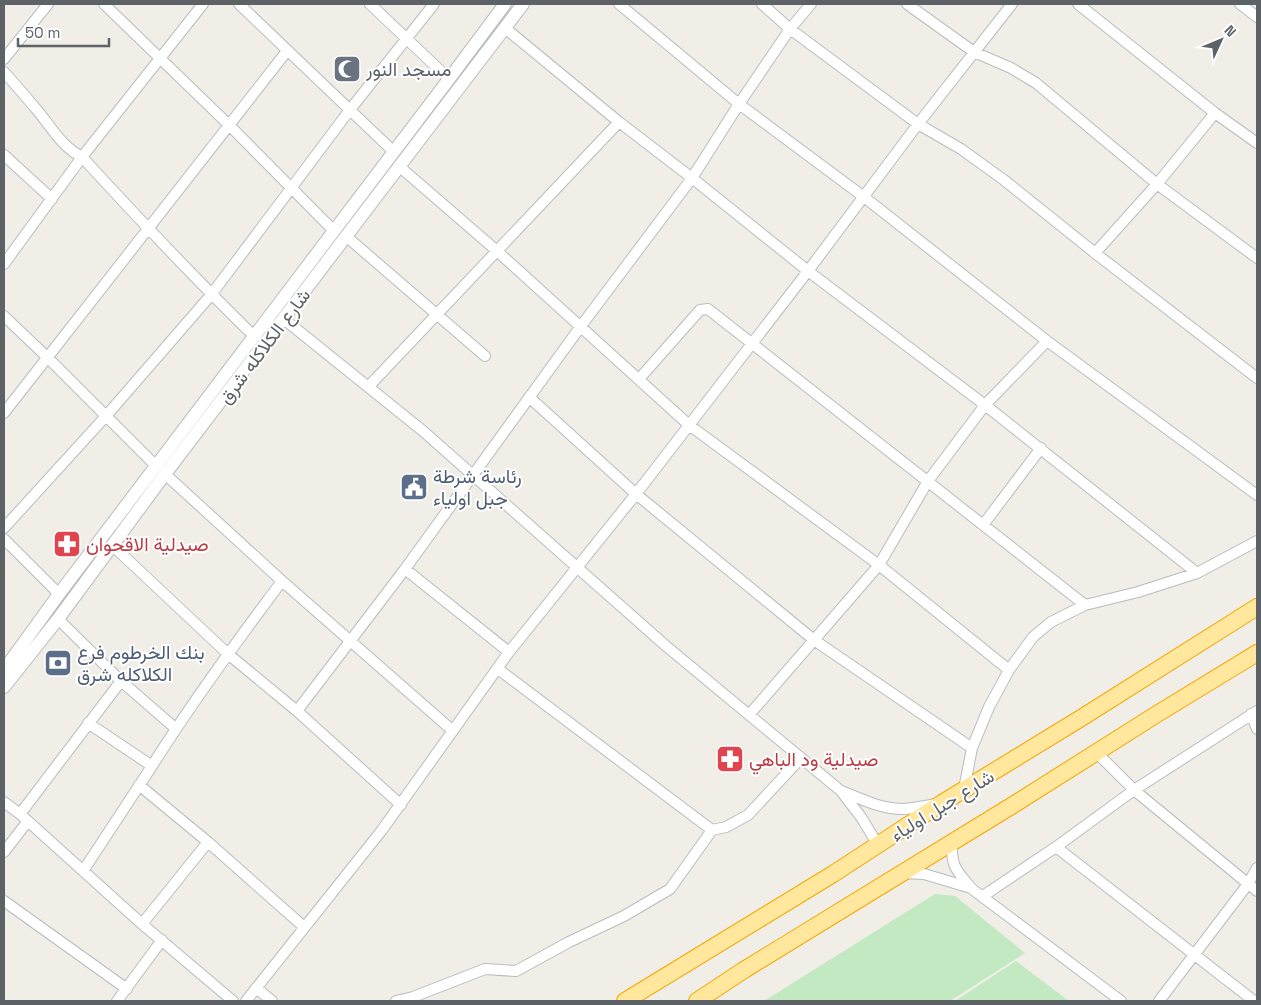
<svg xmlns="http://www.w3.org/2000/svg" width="1261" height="1005" font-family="'Space Grotesk',Vazirmatn,sans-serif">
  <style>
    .green { fill: #c2e9c2 }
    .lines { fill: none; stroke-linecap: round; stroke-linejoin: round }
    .minor-casing { stroke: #b8bcc0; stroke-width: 12 }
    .tertiary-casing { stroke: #b8bcc0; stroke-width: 14 }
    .trunk-casing { stroke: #f6a600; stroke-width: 18 }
    .minor { stroke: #fff; stroke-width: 10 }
    .tertiary { stroke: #fff; stroke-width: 12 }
    .trunk { stroke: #ffe89d; stroke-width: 16 }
    .labels { text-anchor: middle; stroke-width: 4; stroke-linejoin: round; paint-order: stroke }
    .worship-label { font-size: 19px; fill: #5b616d; stroke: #fff; text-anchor: start }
    .street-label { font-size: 19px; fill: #5d6267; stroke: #fff }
    .service-label { font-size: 19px; fill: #4e5e75; stroke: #fff; text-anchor: start }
    .health-label { font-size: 19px; fill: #be3a42; stroke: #fff; text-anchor: start }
  </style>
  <rect width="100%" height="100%" fill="#f0eee6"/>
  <path class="green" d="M935,894L955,896L1025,953L950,1001H764Z
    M1016,961L1069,1001H955Z"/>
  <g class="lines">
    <g class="minor-casing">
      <path id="minor" d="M104,4L229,125L334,231
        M239,4L394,152
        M370,4L449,79
        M619,4L739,104L864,197L1047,341L1257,495
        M762,4L790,29L918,124L961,149L1004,180L1095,253L1257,378
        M907,4L974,52L1011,68L1036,83L1157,184L1257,258
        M1078,4L1215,113L1257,143
        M1240,4L1257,17
        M505,28L619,122L692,178L808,271L985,405L1197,573
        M4,59L48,4
        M4,72C15,84 26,97 37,110C52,128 61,146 82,157C138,218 195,279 254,336
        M4,155L52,199
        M400,167L497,251L689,425L879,565L1009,670
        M347,237L485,356
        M1095,253L1157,184L1215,113
        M4,264L82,157L203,4
        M4,316L47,357L156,466
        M285,320L423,431L666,646L841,791L861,817L878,845
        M639,379L700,310L708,309L1085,605
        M369,386L619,122
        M529,397L636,494L814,640L972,748
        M4,413L287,51
        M165,474L282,581L453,731
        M983,525L1041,448
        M4,528L106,416L211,295L349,111L434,4
        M4,539L59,594
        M112,545L228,654L297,711L401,805
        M405,569L509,652
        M58,619L121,681L175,728
        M498,669L712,830
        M297,711L405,569L581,326L692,178L739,104L790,29L811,4
        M1251,714L1257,729
        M749,715L879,565L928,481L985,405L1047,341
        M1097,753L1134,790L1257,891
        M152,766C192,702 237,641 282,581
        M139,785L208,842L304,927
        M964,789L972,748L989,707L1009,670L1033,637L1051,622L1085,605L1138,592L1197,573L1257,541
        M844,792C863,800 880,808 901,809C912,809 925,806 936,804
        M4,802L20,814L142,924L233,1001
        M20,814L121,681
        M952,842C951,867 956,870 972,889L1121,1001
        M1056,847L1254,1001
        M4,852L28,821
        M83,871L152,766L88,723
        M903,873L924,874L971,888
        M983,896L1056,847L1134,790L1257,711
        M4,901L127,989
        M142,924L208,842
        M256,988L272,1001
        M117,1001L162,940
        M246,1001L382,830L509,652L636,494L808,271L918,124L1012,4
        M396,1001L413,997L485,969L516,971L569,942L624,916L670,889L712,830L726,827L748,815L801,758
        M1159,1001L1248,884L1257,868"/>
    </g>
    <g class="tertiary-casing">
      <path id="tertiary" d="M4,670L59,594L449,79L505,4
        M4,687L58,619L165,474L523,4"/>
    </g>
    <g class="trunk-casing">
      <path id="trunk" d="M625,1001L833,874L942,803L1078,720L1257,607
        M697,1001L744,970L1013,805L1157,714L1257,653"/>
    </g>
    <use href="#minor" class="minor"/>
    <use href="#tertiary" class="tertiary"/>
    <use href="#trunk" class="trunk"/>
  </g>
  <defs>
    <g id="mosque-square" transform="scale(1.4375)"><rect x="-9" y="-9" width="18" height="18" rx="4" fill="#6b7280" stroke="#fff"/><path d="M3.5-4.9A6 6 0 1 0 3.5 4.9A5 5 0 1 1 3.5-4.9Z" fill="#fff"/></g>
    <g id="civic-square" transform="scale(1.4375)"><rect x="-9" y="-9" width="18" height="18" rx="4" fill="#5c6f8a" stroke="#fff"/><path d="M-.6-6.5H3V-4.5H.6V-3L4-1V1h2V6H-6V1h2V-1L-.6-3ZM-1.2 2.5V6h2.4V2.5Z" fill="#fff"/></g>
    <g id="pharmacy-square" transform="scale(1.4375)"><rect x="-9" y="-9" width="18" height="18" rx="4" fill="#e0444e" stroke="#fff"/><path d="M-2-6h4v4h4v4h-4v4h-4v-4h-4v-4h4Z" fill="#fff"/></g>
    <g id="bank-square" transform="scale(1.4375)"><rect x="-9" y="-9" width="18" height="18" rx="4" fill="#5c6f8a" stroke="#fff"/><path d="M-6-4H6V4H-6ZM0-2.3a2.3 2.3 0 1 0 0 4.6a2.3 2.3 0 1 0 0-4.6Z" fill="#fff"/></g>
  </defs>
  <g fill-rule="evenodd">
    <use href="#mosque-square" x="347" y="69"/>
    <use href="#civic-square" x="414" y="487"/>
    <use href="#pharmacy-square" x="67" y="544"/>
    <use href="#bank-square" x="58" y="663"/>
    <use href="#pharmacy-square" x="730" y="759"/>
  </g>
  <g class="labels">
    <g class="worship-label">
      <text x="366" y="76">مسجد النور</text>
    </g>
    <g class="street-label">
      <text transform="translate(264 346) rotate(-53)" y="7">شارع الكلاكله شرق</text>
      <text transform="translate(942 805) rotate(-32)" y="7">شارع جبل اولياء</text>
    </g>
    <g class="service-label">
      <text x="433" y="483">رئاسة شرطة<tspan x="433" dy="22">جبل اولياء</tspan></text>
      <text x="77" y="659">بنك الخرطوم فرع<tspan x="77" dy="22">الكلاكله شرق</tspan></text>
    </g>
    <g class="health-label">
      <text x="86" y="551">صيدلية الاقحوان</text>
      <text x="749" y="766">صيدلية ود الباهي</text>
    </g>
  </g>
  <rect width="1261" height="1005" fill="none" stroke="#5d6267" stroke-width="10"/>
  <g transform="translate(1221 40) rotate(46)" stroke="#ffffff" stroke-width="4" paint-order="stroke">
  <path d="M0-4L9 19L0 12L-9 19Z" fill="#5d6267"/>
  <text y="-8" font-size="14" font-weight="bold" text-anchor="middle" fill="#5d6267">N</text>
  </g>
  <path d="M18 38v8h91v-8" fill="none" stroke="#5d6267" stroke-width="2.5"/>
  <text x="25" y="38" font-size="15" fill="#5d6267" stroke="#ffffff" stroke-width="4" paint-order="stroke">50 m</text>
</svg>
